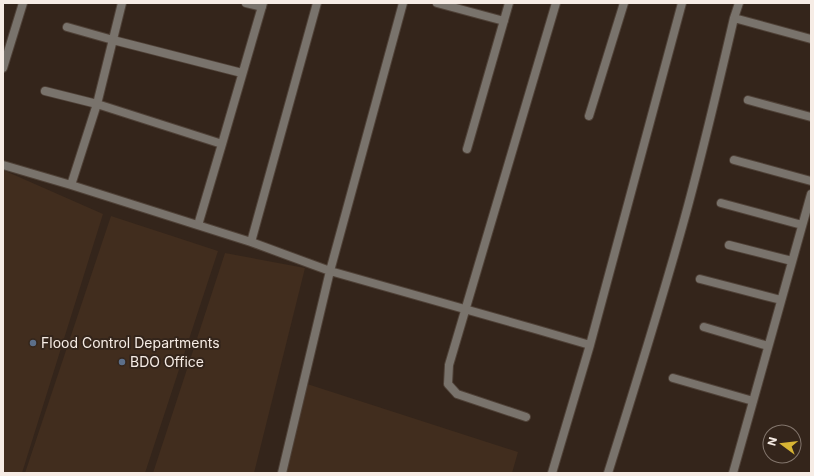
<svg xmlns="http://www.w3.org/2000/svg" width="814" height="476" font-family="Inter,sans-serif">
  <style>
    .built { fill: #412d1e }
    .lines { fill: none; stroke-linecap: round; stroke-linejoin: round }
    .street-casing { stroke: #4f4137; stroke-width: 10 }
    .street { stroke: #79736c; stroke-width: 8 }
    .service-dot { fill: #5c6f8a; stroke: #34251b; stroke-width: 1.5 }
    .labels { text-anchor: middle; stroke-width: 4; stroke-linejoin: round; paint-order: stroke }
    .poi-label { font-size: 14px; fill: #f6ece5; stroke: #34251b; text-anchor: start }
  </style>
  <rect width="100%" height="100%" fill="#34251b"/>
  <path class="built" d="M3,170L103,214L22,473H3Z
    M111,216L218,251L145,473H25Z
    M225,253L305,268L254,473H153Z
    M301,382L518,452L512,473H283Z"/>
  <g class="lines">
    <g class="street-casing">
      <path id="street" d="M246,3L262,7
        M437,3L504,21
        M734,18L811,39
        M67,27L113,40L242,73
        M3,68L23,3
        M45,91L97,104L222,144
        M748,100L811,117
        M589,116L624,3
        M467,149L509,3
        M734,160L811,181
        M3,165L71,185L251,242L330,271L535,329L590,345L682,3
        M71,185L97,104L122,3
        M721,203L802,225
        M198,225L222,144L263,3
        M251,242L317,3
        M729,245L792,261
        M700,279L781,300
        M704,327L768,346
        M673,378L753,401
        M526,417L457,394L448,384L449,365L556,3
        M282,473L330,271L403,3
        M552,473L590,345
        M608,473C634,390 660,307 683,224C702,156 718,87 734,18L739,3
        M733,473L811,194"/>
    </g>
    <use href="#street" class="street"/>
  </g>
  <g class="service-dot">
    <circle cx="33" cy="343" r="4"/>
    <circle cx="122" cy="362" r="4"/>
  </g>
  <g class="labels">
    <g class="poi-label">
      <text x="41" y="348">Flood Control Departments</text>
      <text x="130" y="367">BDO Office</text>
    </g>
  </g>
  <rect width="814" height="476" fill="none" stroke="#f6ece5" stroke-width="8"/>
  <g transform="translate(782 444) rotate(285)"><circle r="19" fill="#34251b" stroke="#82756c"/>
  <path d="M0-3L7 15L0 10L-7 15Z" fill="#d7b434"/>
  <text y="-6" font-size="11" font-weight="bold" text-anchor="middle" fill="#f6ece5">N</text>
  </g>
</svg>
